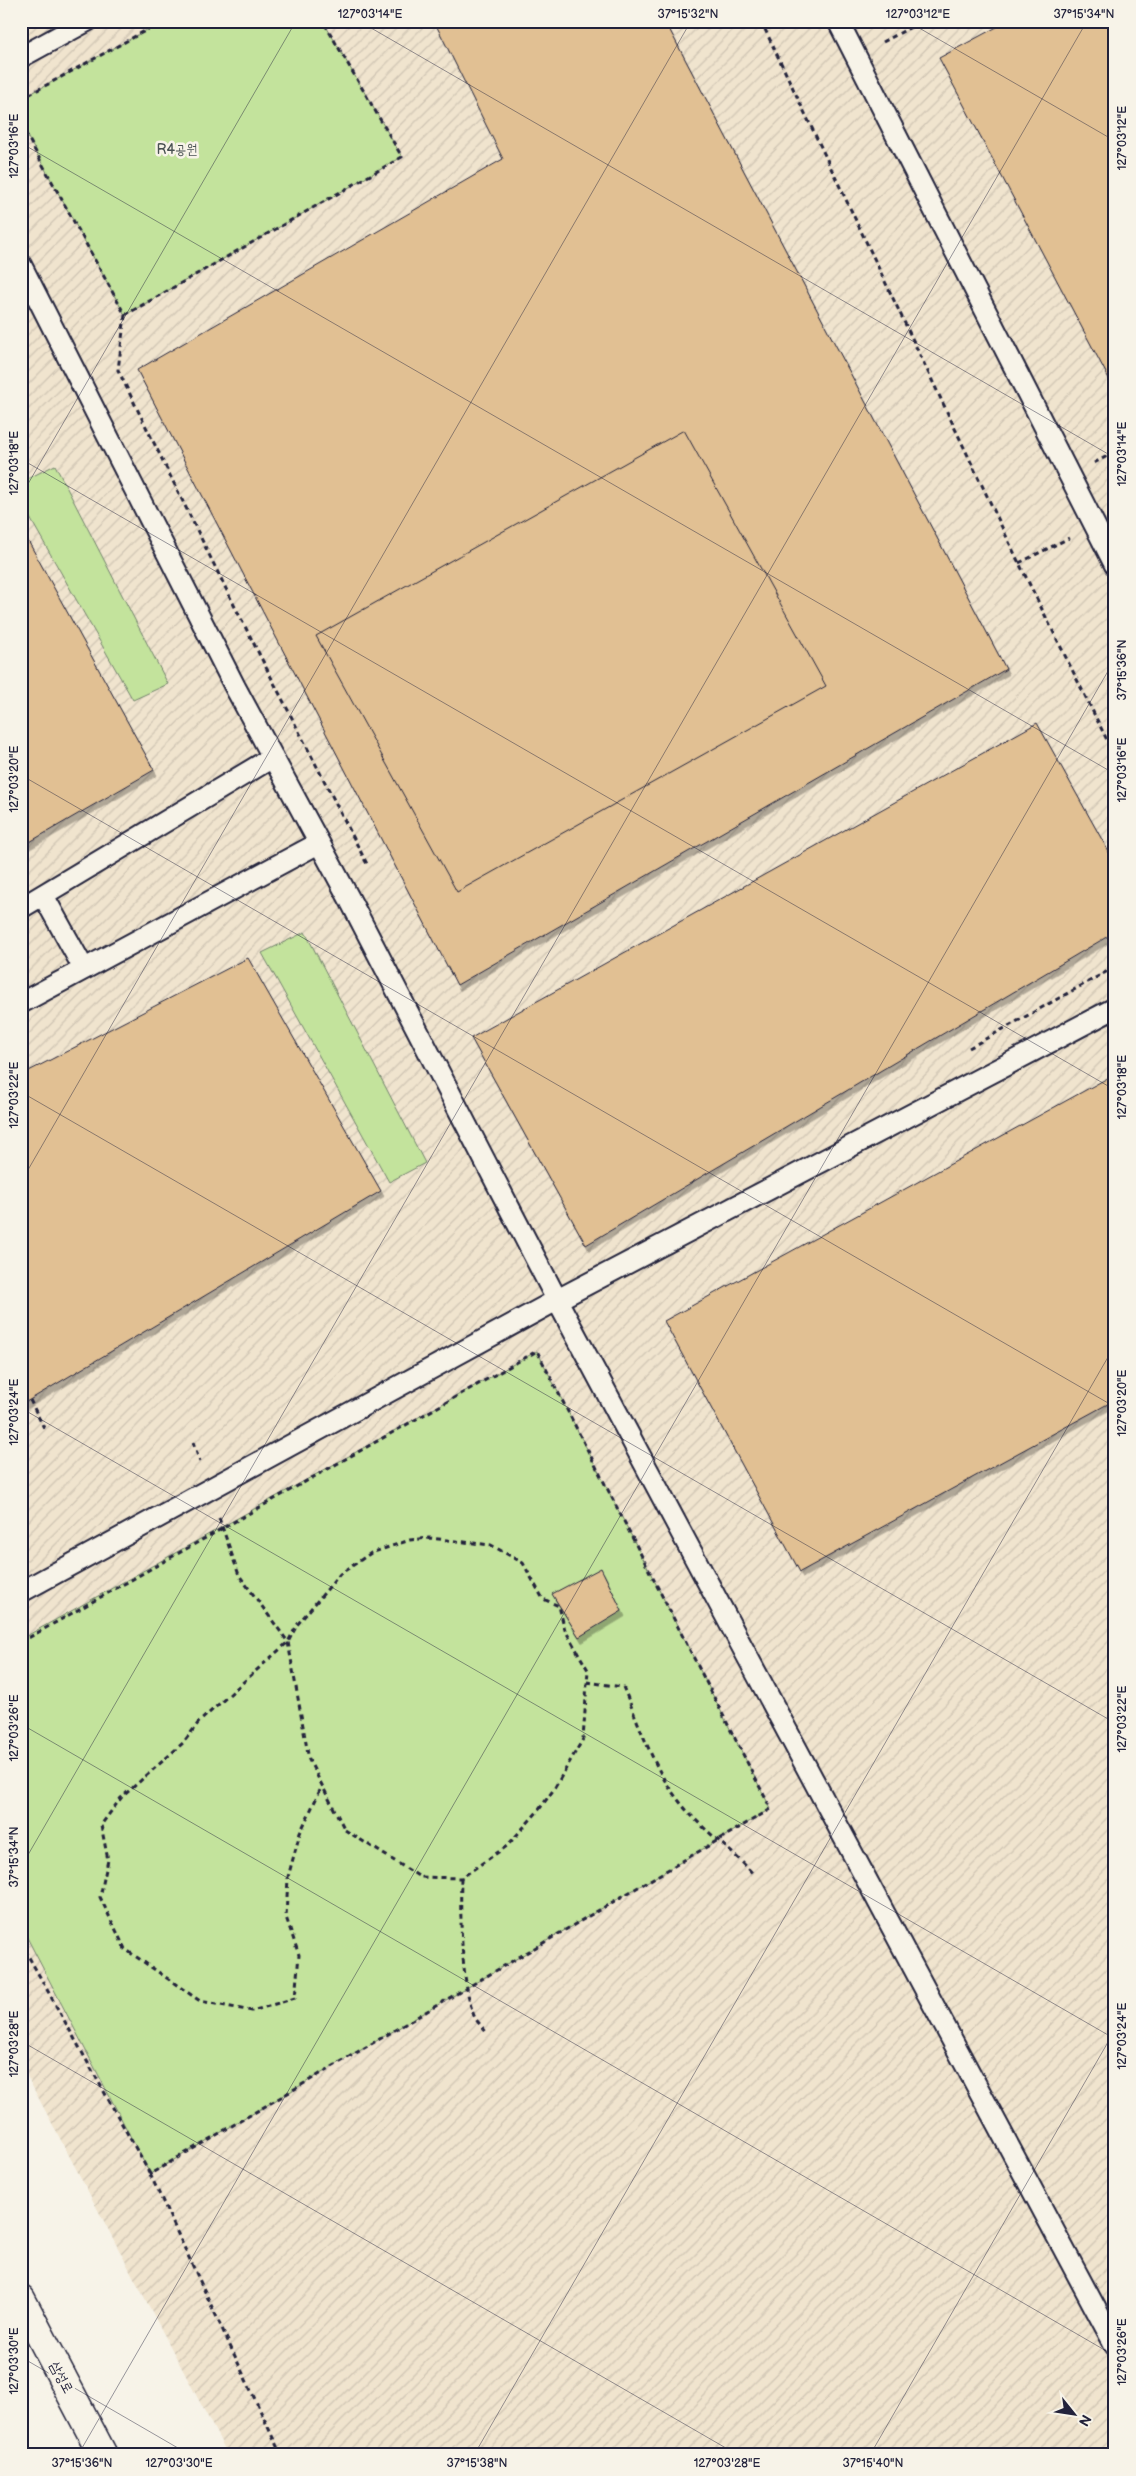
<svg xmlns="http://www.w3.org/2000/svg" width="1136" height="2476" font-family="'Balsamiq Sans','Poor Story',sans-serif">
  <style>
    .industrial { fill: url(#industrial-furrows) }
    .park { fill: #c3e39c; stroke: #72826c }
    .building { fill: #e1c093; stroke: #22223b; filter: url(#shadow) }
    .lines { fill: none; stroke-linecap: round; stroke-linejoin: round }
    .service-casing { stroke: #22223b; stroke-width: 24 }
    .tertiary-casing { stroke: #22223b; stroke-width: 31 }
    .path { stroke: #22223b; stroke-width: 3; stroke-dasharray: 5 4; stroke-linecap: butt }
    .service { stroke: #f7f3e8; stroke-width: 20 }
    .tertiary { stroke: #f7f3e8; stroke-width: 28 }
    .ticks { fill: none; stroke: #22223b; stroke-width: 1; stroke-opacity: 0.45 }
    .labels { text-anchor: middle; stroke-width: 5; stroke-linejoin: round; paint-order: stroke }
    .park-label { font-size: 14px; fill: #4a5253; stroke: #f7f3e8 }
    .street-label { font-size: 14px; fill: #22223b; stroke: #f7f3e8 }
    .neatline { fill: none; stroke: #22223b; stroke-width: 2 }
    .ticks-label { font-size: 12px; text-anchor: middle; fill: #22223b }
  </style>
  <defs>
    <pattern id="industrial-furrows" width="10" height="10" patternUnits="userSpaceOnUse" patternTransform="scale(1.25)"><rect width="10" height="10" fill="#f0e4ce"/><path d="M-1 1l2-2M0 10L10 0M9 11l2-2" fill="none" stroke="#cec3b2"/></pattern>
    <filter id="shadow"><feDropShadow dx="3" dy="5.5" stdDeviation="0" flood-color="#0004"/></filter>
  </defs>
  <rect width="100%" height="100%" fill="#f7f3e8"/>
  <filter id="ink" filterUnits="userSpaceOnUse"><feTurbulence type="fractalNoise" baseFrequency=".02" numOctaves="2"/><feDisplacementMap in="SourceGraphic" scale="10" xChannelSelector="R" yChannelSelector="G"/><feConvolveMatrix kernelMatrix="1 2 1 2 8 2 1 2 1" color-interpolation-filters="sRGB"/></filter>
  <g filter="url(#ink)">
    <path class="industrial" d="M21,21H1115V2455H228L21,2065Z"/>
    <path class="park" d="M163,21H323L402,157L125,315L21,125V99Z
      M55,465L168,684L133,700L21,502V482Z
      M305,932L425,1163L389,1182L262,953Z
      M537,1351L771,1809L150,2174L21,1926V1639Z"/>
    <path class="building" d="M434,21H665L1006,669L457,985L137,370L503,159Z
      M1008,21H1115V390L939,58Z
      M684,430L826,686L457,892L316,636Z
      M21,528L154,770L21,847Z
      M1037,723L1115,863V932L586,1245L471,1038Z
      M248,958L381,1191L21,1405V1075Z
      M1115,1074V1400L800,1572L664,1321Z
      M601,1568L622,1611L579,1637L552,1594Z"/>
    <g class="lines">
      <g class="service-casing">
        <path id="service" d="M838,21L1115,565
          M21,57L87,21
          M21,265L235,687L350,900L557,1300L1115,2345
          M43,895L84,969
          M21,908L273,757
          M21,1003L319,843
          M21,1592L557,1300L1115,1008"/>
      </g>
      <g class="tertiary-casing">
        <path id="tertiary" d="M21,2299L103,2455"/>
      </g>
      <path class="path" d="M761,21L1019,563L1115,756
        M883,42L922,21
        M21,99L163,21
        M21,125L125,315L402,157L323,21
        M125,315L118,370L234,605L368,866
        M1094,463L1115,452
        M1019,563L1069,538
        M969,1048L1115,967
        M30,1400L46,1432
        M193,1442L200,1462
        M219,1518L239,1575L288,1642L309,1760L345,1830L420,1877L461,1878L507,1846L538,1811L554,1789L583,1739L588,1670L565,1630L559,1606L543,1599L523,1563L491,1545L429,1538L410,1540L371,1553L340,1574L297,1625L288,1642L199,1722L183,1743L121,1798L101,1825L108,1860L100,1897L125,1949L200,2001L252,2011L295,1998L299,1955L286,1917L288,1877L300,1833L322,1786
        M21,1642L537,1351L771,1809L150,2174L21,1943
        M587,1682L623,1687C640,1725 653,1769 679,1801C700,1829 730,1847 753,1874
        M461,1878C460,1916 461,1977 473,2013C475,2020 482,2026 486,2032
        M150,2174L281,2455"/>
      <use href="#service" class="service"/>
      <use href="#tertiary" class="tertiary"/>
    </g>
  </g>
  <path class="ticks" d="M359,21L1115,458M907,21L1115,141M21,143L1115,774M21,459L1115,1090M21,496L296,21M21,775L1115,1407M21,1092L1115,1723M21,1182L691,21M21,1408L1115,2039M21,1724L1115,2356M21,1867L1087,21M21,2041L738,2455M21,2357L190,2455M78,2455L1115,659M474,2455L1115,1345M870,2455L1115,2030"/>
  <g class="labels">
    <g class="park-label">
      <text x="177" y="154">R4공원</text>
    </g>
    <g class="street-label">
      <text transform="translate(62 2377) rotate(62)" y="5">삼성로</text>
    </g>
  </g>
  <rect width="1136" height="2476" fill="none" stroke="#f7f3e8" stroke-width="55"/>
  <g transform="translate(1074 2414) rotate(120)" stroke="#f7f3e8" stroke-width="4" paint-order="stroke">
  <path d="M0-4L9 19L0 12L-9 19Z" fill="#22223b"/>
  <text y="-8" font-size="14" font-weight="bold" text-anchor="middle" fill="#22223b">N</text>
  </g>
  <rect x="28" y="28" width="1080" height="2420" class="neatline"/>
  <g class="ticks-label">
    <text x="370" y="18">127°03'14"E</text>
    <text x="688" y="18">37°15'32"N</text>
    <text x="918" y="18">127°03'12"E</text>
    <text x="1084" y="18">37°15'34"N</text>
    <text transform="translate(1122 138) rotate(-90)" y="4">127°03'12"E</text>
    <text transform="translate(14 146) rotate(-90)" y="4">127°03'16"E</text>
    <text transform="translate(1122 454) rotate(-90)" y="4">127°03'14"E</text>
    <text transform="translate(14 463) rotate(-90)" y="4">127°03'18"E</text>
    <text transform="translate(1122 670) rotate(-90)" y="4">37°15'36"N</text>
    <text transform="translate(1122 770) rotate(-90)" y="4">127°03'16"E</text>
    <text transform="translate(14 779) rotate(-90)" y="4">127°03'20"E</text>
    <text transform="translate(1122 1087) rotate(-90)" y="4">127°03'18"E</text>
    <text transform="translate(14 1095) rotate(-90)" y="4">127°03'22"E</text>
    <text transform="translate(1122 1403) rotate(-90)" y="4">127°03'20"E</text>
    <text transform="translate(14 1412) rotate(-90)" y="4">127°03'24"E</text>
    <text transform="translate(1122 1719) rotate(-90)" y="4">127°03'22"E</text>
    <text transform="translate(14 1728) rotate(-90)" y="4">127°03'26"E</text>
    <text transform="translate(14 1857) rotate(-90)" y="4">37°15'34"N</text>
    <text transform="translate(1122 2036) rotate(-90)" y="4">127°03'24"E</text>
    <text transform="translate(14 2044) rotate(-90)" y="4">127°03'28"E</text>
    <text transform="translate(1122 2352) rotate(-90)" y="4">127°03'26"E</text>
    <text transform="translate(14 2361) rotate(-90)" y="4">127°03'30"E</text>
    <text x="82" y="2467">37°15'36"N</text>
    <text x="179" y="2467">127°03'30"E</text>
    <text x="477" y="2467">37°15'38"N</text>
    <text x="727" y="2467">127°03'28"E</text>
    <text x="873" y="2467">37°15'40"N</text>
  </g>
</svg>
